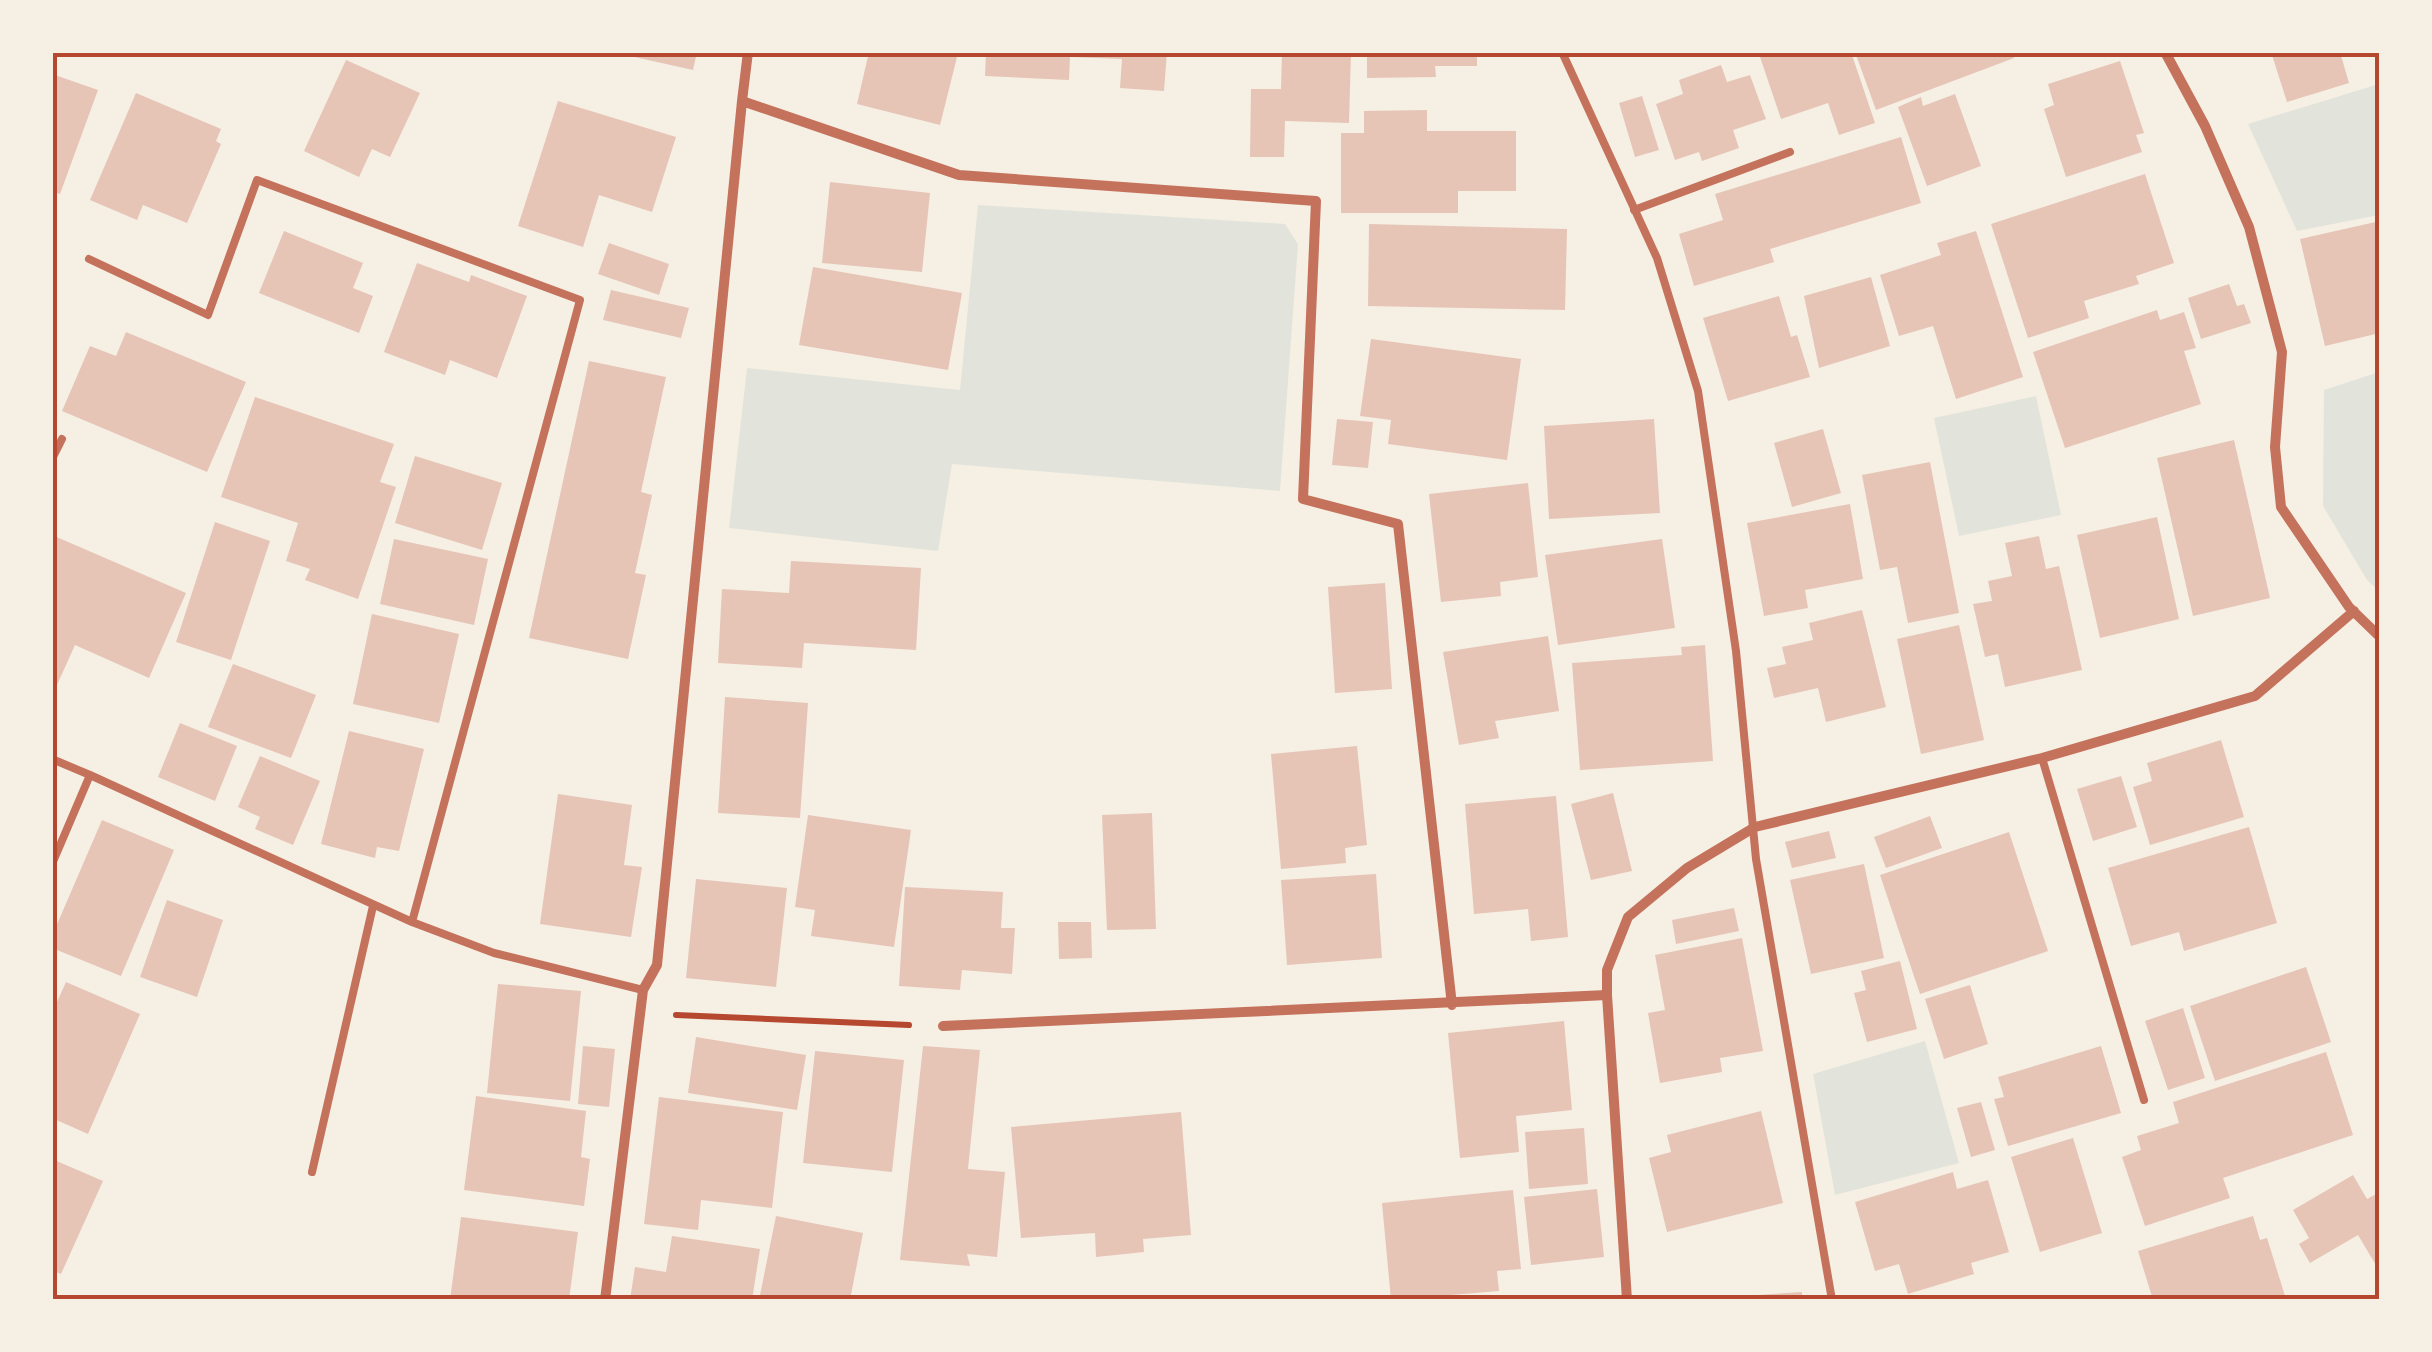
<svg xmlns="http://www.w3.org/2000/svg" width="2432" height="1352" font-family="Karla,sans-serif">
  <style>
    .green { fill: #e2e4dc }
    .building { fill: #e6c5b7 }
    .lines { fill: none; stroke-linecap: round; stroke-linejoin: round }
    .path { stroke: #b5482f; stroke-width: 6 }
    .service { stroke: #c5725c; stroke-width: 8 }
    .minor { stroke: #c5725c; stroke-width: 10 }
    .neatline { fill: none; stroke: #b5482f; stroke-width: 4 }
  </style>
  <rect width="100%" height="100%" fill="#f6efe4"/>
  <path class="green" d="M2379,84V215L2297,231L2248,124Z
    M978,205L1285,224L1298,244L1280,491L952,464L938,551L729,528L747,368L960,390Z
    M2379,372L2380,373L2379,591L2367,580L2323,506L2324,390Z
    M2036,396L2061,515L1959,536L1934,418Z
    M1925,1041L1959,1163L1835,1195L1813,1074Z"/>
  <path class="building" d="M612,52H697L693,70Z
    M869,52L957,57L940,125L857,104Z
    M986,52H1167L1164,91L1120,88L1122,59L1070,57L1069,80L985,76Z
    M1282,52H1351L1349,123L1285,121L1284,157H1250L1251,89H1281Z
    M1367,52H1477V66H1435L1436,77L1367,78Z
    M1765,52H1851L1875,123L1839,135L1828,103L1781,119L1759,54Z
    M1855,52H2013L2014,58L1876,110Z
    M2271,52H2340L2349,83L2287,102Z
    M346,60L420,93L390,157L372,149L359,177L304,151Z
    M2120,61L2144,133L2136,135L2142,152L2066,177L2044,109L2054,105L2048,84Z
    M1721,65L1727,82L1750,75L1766,119L1733,130L1739,148L1702,161L1699,152L1675,160L1656,104L1683,94L1679,80Z
    M52,74L98,90L60,194L52,191Z
    M136,93L221,129L216,141L221,144L187,223L143,205L137,220L90,200Z
    M1955,94L1981,166L1927,186L1898,107L1921,97L1923,106Z
    M1642,96L1659,150L1635,157L1619,103Z
    M558,101L676,137L652,212L599,195L583,247L518,226Z
    M1427,110V131H1516V191H1458V213H1341V133H1364V111Z
    M1901,137L1921,203L1770,249L1774,262L1694,286L1679,234L1723,220L1715,194Z
    M2145,174L2174,263L2136,276L2139,284L2084,301L2089,318L2028,338L1991,224Z
    M830,182L930,193L922,272L822,263Z
    M2380,221V333L2325,346L2300,239Z
    M1369,224L1567,229L1565,310L1368,306Z
    M284,231L363,263L353,288L373,296L359,333L259,293Z
    M1976,231L2023,377L1956,399L1933,326L1899,336L1880,275L1941,255L1937,243Z
    M609,243L669,264L659,295L598,274Z
    M417,263L469,282L471,275L527,296L497,378L450,360L445,375L384,352Z
    M813,267L962,293L948,370L799,345Z
    M1871,277L1890,346L1819,368L1804,296Z
    M2229,284L2237,306L2244,304L2251,323L2201,339L2188,298Z
    M611,290L689,308L681,338L603,320Z
    M1779,296L1791,337L1797,335L1810,377L1728,401L1703,318Z
    M2157,310L2160,320L2184,312L2196,348L2184,351L2201,404L2065,448L2033,352Z
    M126,332L246,382L207,472L62,411L90,346L116,356Z
    M1371,339L1521,359L1507,460L1388,444L1391,420L1360,416Z
    M589,361L666,377L641,492L652,495L635,573L646,575L628,659L529,638Z
    M255,397L394,444L380,482L396,487L358,599L305,580L310,569L286,561L298,523L221,497Z
    M1337,419L1373,422L1368,468L1332,465Z
    M1654,419L1660,513L1549,519L1544,426Z
    M1823,429L1841,493L1792,507L1774,443Z
    M2234,440L2270,598L2193,616L2157,458Z
    M415,456L502,483L482,550L395,523Z
    M1930,462L1959,613L1908,623L1897,567L1880,570L1862,475Z
    M1528,483L1538,577L1500,582L1501,596L1441,602L1429,494Z
    M1850,504L1863,579L1805,590L1808,608L1764,616L1747,523Z
    M2157,517L2179,619L2100,638L2077,535Z
    M215,522L270,541L231,660L176,642Z
    M52,535L186,593L149,678L75,645L52,696Z
    M2039,536L2046,569L2059,566L2082,670L2005,687L1998,654L1985,657L1973,604L1992,601L1988,581L2012,576L2005,543Z
    M394,539L488,559L474,625L380,604Z
    M1662,539L1675,628L1558,645L1545,555Z
    M791,561L921,568L916,650L804,643L802,668L718,663L722,589L789,593Z
    M1385,583L1392,689L1335,693L1328,587Z
    M1862,610L1886,707L1826,722L1818,688L1774,698L1767,668L1786,664L1782,647L1813,640L1809,623Z
    M372,614L459,634L439,723L353,704Z
    M1959,625L1984,740L1921,754L1897,639Z
    M1548,636L1559,711L1495,721L1499,738L1459,745L1443,652Z
    M1705,645L1713,761L1580,770L1572,663L1682,655L1681,647Z
    M233,664L316,695L291,758L208,727Z
    M725,697L808,703L800,818L718,813Z
    M180,723L237,746L215,801L158,777Z
    M349,731L424,749L399,851L377,847L375,858L321,844Z
    M2221,740L2244,817L2150,845L2133,787L2152,781L2147,763Z
    M1357,746L1367,845L1345,848L1346,863L1281,869L1271,754Z
    M260,756L320,781L293,845L255,829L260,817L238,807Z
    M2121,776L2137,827L2093,841L2077,789Z
    M1613,793L1632,871L1591,880L1571,804Z
    M558,794L632,805L624,865L642,867L631,937L540,924Z
    M1556,796L1568,937L1531,941L1528,909L1474,914L1465,804Z
    M1152,813L1156,929L1107,930L1102,815Z
    M808,815L911,830L894,947L811,936L815,910L795,907Z
    M1930,816L1942,848L1886,868L1874,837Z
    M102,820L174,850L121,976L52,948V936Z
    M2249,827L2277,923L2184,951L2179,932L2131,946L2108,868Z
    M1829,831L1836,858L1792,868L1785,842Z
    M2009,832L2048,951L1920,994L1880,875Z
    M1864,864L1884,958L1811,974L1790,880Z
    M1376,874L1382,958L1287,965L1281,880Z
    M696,879L787,888L776,987L686,978Z
    M905,887L1003,892L1001,928H1015L1012,974L962,970L960,990L899,986Z
    M167,900L223,920L197,997L140,977Z
    M1734,908L1739,931L1676,944L1672,920Z
    M1058,922H1091L1092,958L1059,959Z
    M1742,938L1763,1051L1720,1058L1722,1072L1660,1083L1648,1013L1665,1010L1655,955Z
    M1900,961L1917,1029L1867,1042L1854,993L1866,990L1861,971Z
    M2306,967L2331,1042L2215,1081L2190,1006Z
    M66,982L140,1014L88,1134L52,1118V1013Z
    M498,984L581,991L570,1101L487,1093Z
    M1970,985L1988,1044L1944,1059L1925,999Z
    M2183,1008L2205,1078L2168,1090L2145,1021Z
    M1564,1021L1572,1110L1516,1116L1519,1152L1460,1158L1448,1033Z
    M696,1037L806,1055L797,1110L688,1093Z
    M583,1046L615,1049L609,1107L578,1104Z
    M923,1046L980,1050L968,1169L1005,1172L997,1257L967,1254L970,1266L900,1260Z
    M2101,1046L2121,1113L2008,1146L1994,1099L2004,1097L1998,1077Z
    M815,1051L904,1060L892,1172L803,1163Z
    M2326,1052L2353,1135L2223,1178L2230,1198L2145,1226L2122,1157L2141,1150L2137,1136L2179,1123L2173,1102Z
    M476,1096L586,1111L581,1157L590,1159L584,1206L464,1190Z
    M659,1097L783,1112L772,1208L701,1200L698,1230L644,1224Z
    M1981,1102L1995,1150L1971,1157L1957,1108Z
    M1761,1111L1783,1203L1667,1232L1649,1158L1671,1152L1667,1135Z
    M1181,1112L1191,1235L1143,1239L1144,1252L1096,1257L1095,1233L1021,1238L1011,1127Z
    M1584,1128L1588,1184L1529,1189L1525,1132Z
    M2073,1138L2102,1233L2040,1252L2011,1157Z
    M52,1159L103,1181L61,1274L52,1270Z
    M1953,1172L1957,1189L1988,1180L2009,1252L1971,1263L1974,1274L1908,1294L1899,1264L1875,1271L1855,1202Z
    M2353,1175L2367,1199L2380,1192V1272L2358,1235L2310,1263L2299,1244L2309,1238L2293,1210Z
    M1597,1189L1604,1257L1531,1265L1524,1197Z
    M1513,1190L1521,1269L1497,1271L1499,1291L1391,1300L1382,1203Z
    M776,1216L863,1233L850,1300H759Z
    M2253,1216L2260,1240L2267,1238L2285,1296L2278,1300H2153L2138,1251Z
    M461,1217L578,1232L569,1300H450Z
    M672,1236L760,1249L752,1300H630L635,1267L666,1272Z
    M1802,1292V1300H1728V1297Z"/>
  <g class="lines">
    <path class="path" d="M676,1015L909,1025"/>
    <path class="service" d="M1562,52L1657,258L1698,391L1736,651L1756,859L1832,1300
      M1634,210L1790,152
      M89,259L208,315L257,180L580,300L412,922
      M52,459L62,439
      M2042,758L2144,1100
      M52,759L90,775
      M52,864L90,775L412,922L494,953L643,990
      M312,1172L373,906"/>
    <path class="minor" d="M748,52L742,101L959,175L1316,201L1303,499L1398,524L1452,1005
      M2165,52L2205,126L2249,227L2282,352L2275,447L2281,507L2349,607L2380,637
      M943,1026L1607,995
      M605,1300L643,990L657,965L742,101
      M1627,1300L1607,995V970L1628,917L1687,868L1755,827L2042,758L2255,696L2354,611"/>
  </g>
  <rect width="2432" height="1352" fill="none" stroke="#f6efe4" stroke-width="110"/>
  <rect x="55" y="55" width="2322" height="1242" class="neatline"/>
</svg>
